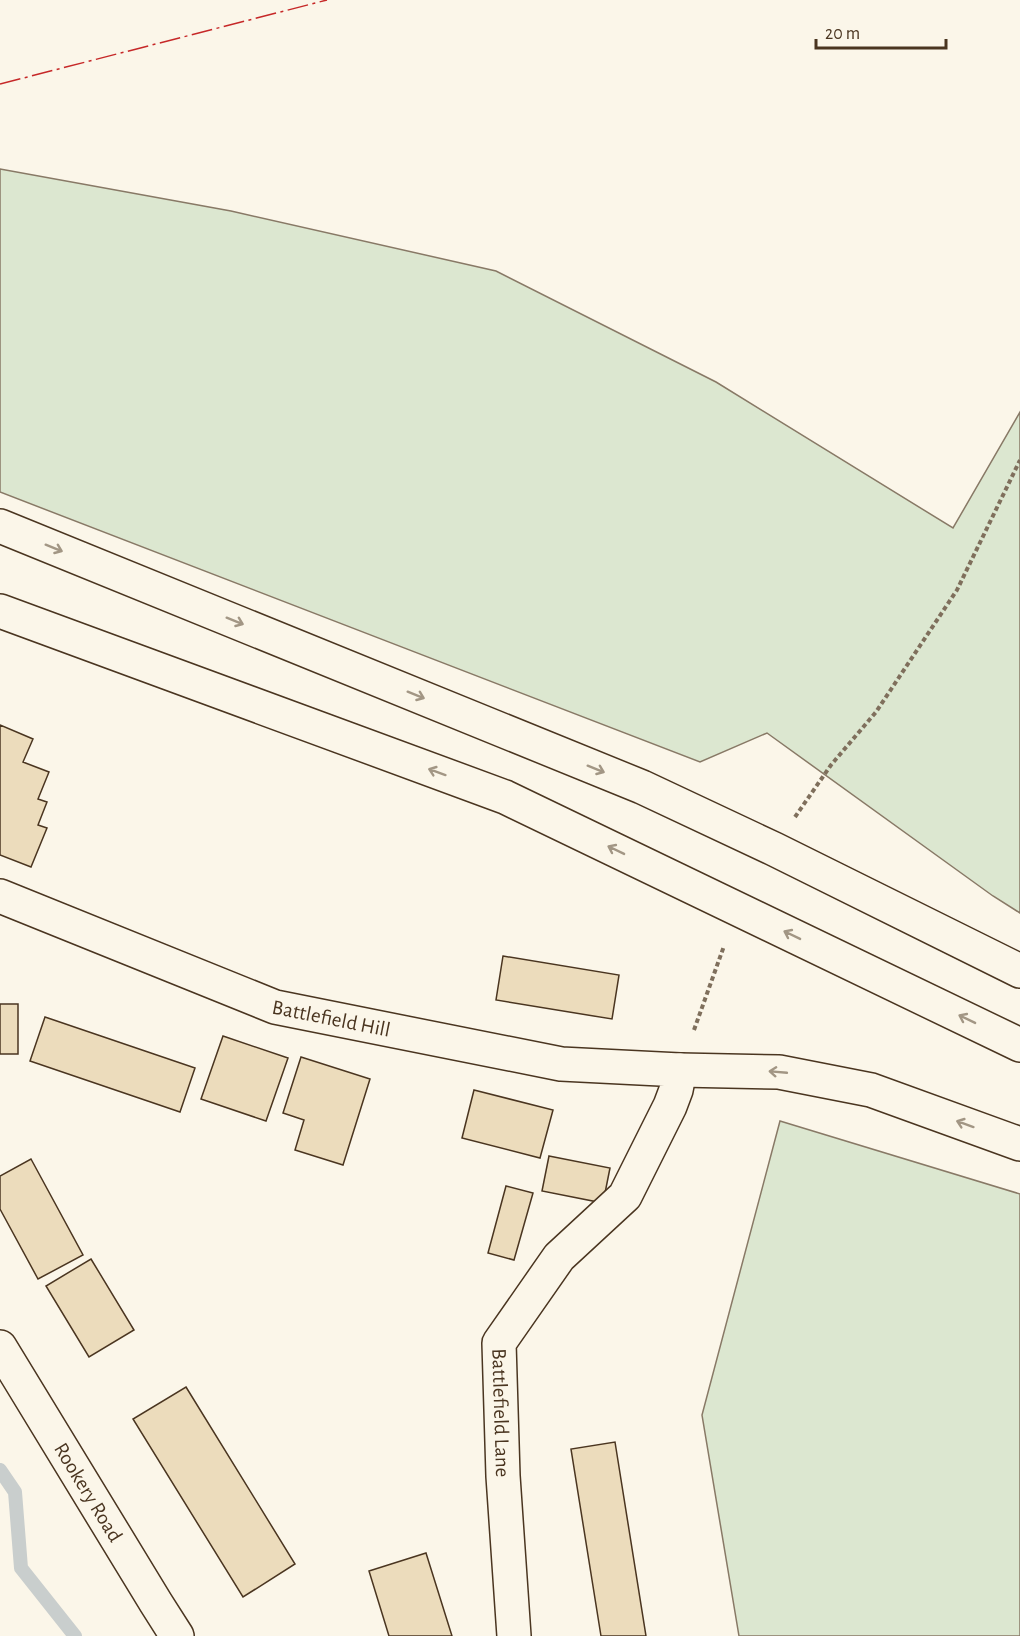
<svg xmlns="http://www.w3.org/2000/svg" width="1020" height="1636" font-family="'Alegreya Sans',sans-serif">
  <style>
    .green { fill: #dce7d0; stroke: #887966; stroke-width: 1.5 }
    .lines { fill: none; stroke-linecap: round; stroke-linejoin: round }
    .stream { stroke: #c9cecd; stroke-width: 14 }
    .building { fill: #ecdcbc; stroke: #4a3520; stroke-width: 1.5 }
    .minor-casing { stroke: #4a3520; stroke-width: 36 }
    .highway-casing { stroke: #4a3520; stroke-width: 36 }
    .path { stroke: #7f6f5c; stroke-width: 4; stroke-dasharray: 4.5 3; stroke-linecap: butt }
    .minor { stroke: #fbf6e9; stroke-width: 33 }
    .highway { stroke: #fbf6e9; stroke-width: 33 }
    .power { stroke: #c62828; stroke-width: 1.5; stroke-dasharray: 21 4.5 3 4.5; stroke-linecap: butt }
    .oneway { stroke: #a29684 }
    .labels { text-anchor: middle; stroke-width: 4.5; stroke-linejoin: round; paint-order: stroke }
    .street-label { font-size: 21px; fill: #4a3520; stroke: #fbf6e9 }
  </style>
  <rect width="100%" height="100%" fill="#fbf6e9"/>
  <path class="green" d="M0,169L231,211L496,271L716,382L953,528L1020,412V913L993,896L767,733L700,762L0,492Z
    M780,1121L1020,1194V1636H739L702,1415Z"/>
  <g class="lines">
    <path class="stream" d="M0,1470L15,1492L21,1568L75,1636"/>
  </g>
  <path class="building" d="M0,725L33,739L23,762L49,772L38,799L47,802L38,825L47,828L31,867L0,855Z
    M503,956L619,975L612,1019L496,1000Z
    M0,1004H18V1054H0Z
    M45,1017L195,1068L180,1112L30,1061Z
    M223,1036L288,1058L266,1121L201,1099Z
    M301,1057L370,1079L343,1165L295,1150L304,1120L283,1113Z
    M474,1090L553,1110L540,1158L462,1138Z
    M549,1156L610,1168L603,1203L542,1191Z
    M31,1159L83,1255L38,1279L0,1209V1176Z
    M506,1186L533,1193L514,1260L488,1253Z
    M91,1259L134,1330L89,1357L46,1286Z
    M186,1387L295,1564L243,1597L133,1419Z
    M615,1442L646,1636H601L571,1449Z
    M426,1553L452,1636H389L369,1571Z"/>
  <g class="lines">
    <g class="minor-casing">
      <g id="minor">
        <path id="s1" d="M0,896L275,1007L561,1064L680,1070L676,1090L670,1106L625,1196L559,1257L499,1343L503,1476L514,1636"/>
        <path id="s2" d="M0,1347L156,1603L177,1636"/>
      </g>
    </g>
    <g class="highway-casing">
      <path id="highway" d="M0,526L642,787L774,849L1020,971
        M0,611L505,797L1020,1045
        M680,1070L779,1072L871,1090L1020,1144"/>
    </g>
    <path class="path" d="M795,817L831,765L876,712L957,590L1020,460
      M694,1030L724,946"/>
    <use href="#minor" class="minor"/>
    <use href="#highway" class="highway"/>
    <path class="power" d="M0,84L327,0"/>
  </g>
  <defs><path id="oneway-shaft" d="M-6 0H5M1.5-3L5.5 0L1.5 3" fill="none" stroke-width="1.6" stroke-linecap="round" stroke-linejoin="round" transform="scale(1.5)"/></defs>
  <g class="oneway">
    <use href="#oneway-shaft" transform="translate(54 548) rotate(22)"/>
    <use href="#oneway-shaft" transform="translate(235 621) rotate(22)"/>
    <use href="#oneway-shaft" transform="translate(416 695) rotate(22)"/>
    <use href="#oneway-shaft" transform="translate(596 769) rotate(22)"/>
    <use href="#oneway-shaft" transform="translate(437 772) rotate(-160)"/>
    <use href="#oneway-shaft" transform="translate(616 850) rotate(-154)"/>
    <use href="#oneway-shaft" transform="translate(792 935) rotate(-154)"/>
    <use href="#oneway-shaft" transform="translate(967 1019) rotate(-154)"/>
    <use href="#oneway-shaft" transform="translate(778 1072) rotate(-175)"/>
    <use href="#oneway-shaft" transform="translate(965 1124) rotate(-160)"/>
  </g>
  <g class="labels">
    <g class="street-label">
      <text dy="7" stroke="none"><textPath href="#s1" startOffset="354">Battlefield Hill</textPath></text>
      <text dy="7" stroke="none"><textPath href="#s1" startOffset="1110">Battlefield Lane</textPath></text>
      <text dy="7" stroke="none"><textPath href="#s2" startOffset="170">Rookery Road</textPath></text>
    </g>
  </g>
  <path d="M816 39v9h130v-9" fill="none" stroke="#4a3520" stroke-width="3"/>
  <text x="825" y="39" font-size="18" fill="#4a3520" stroke="#fbf6e9" stroke-width="4.5" paint-order="stroke">20 m</text>
</svg>
